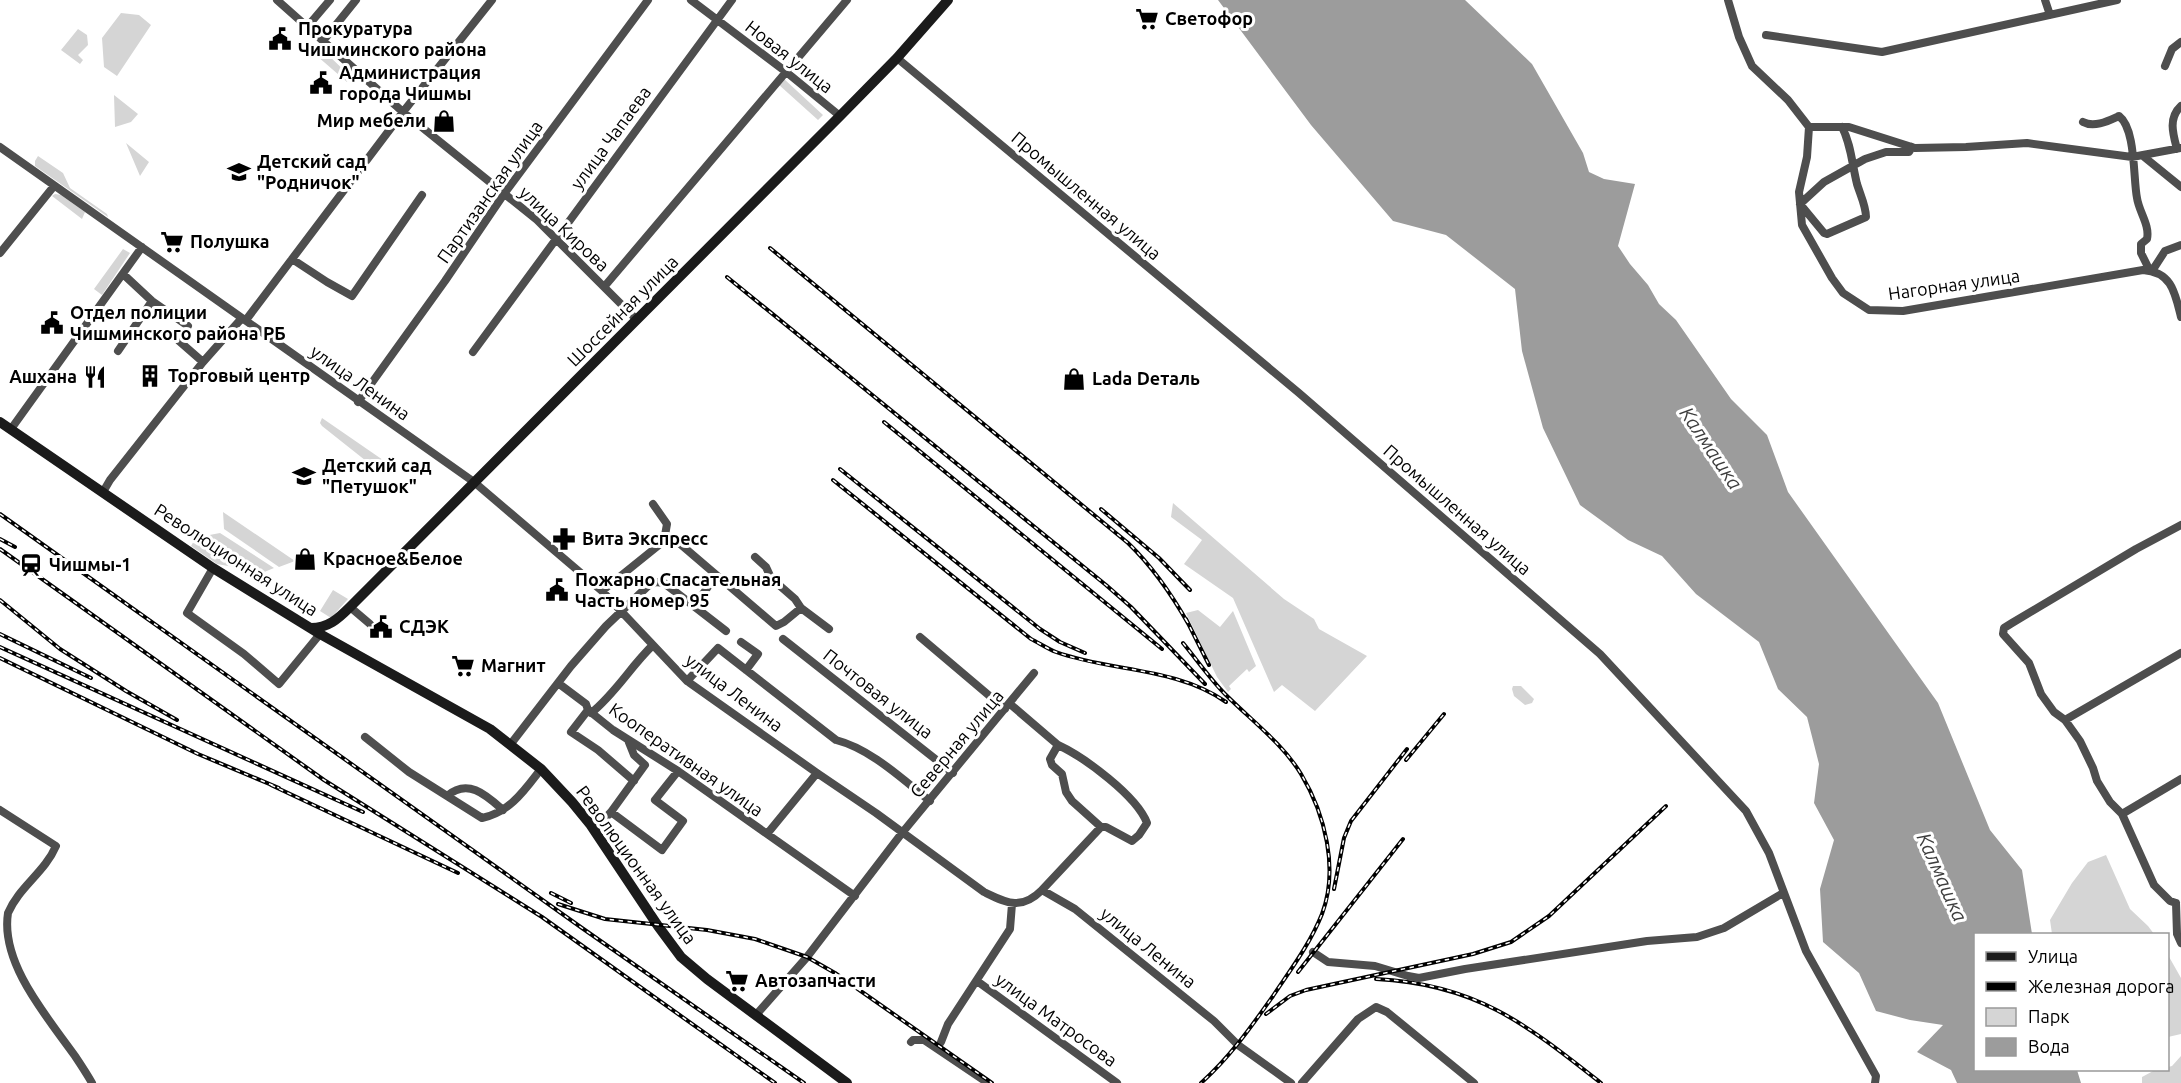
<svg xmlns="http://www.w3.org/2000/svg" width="2181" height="1083" font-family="Ubuntu,sans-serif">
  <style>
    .green { fill: #d5d5d5 }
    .water { fill: #9c9c9c }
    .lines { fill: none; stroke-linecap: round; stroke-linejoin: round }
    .street { stroke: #4e4e4e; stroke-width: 8 }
    .secondary { stroke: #1b1b1b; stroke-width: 10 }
    .rail-casing { stroke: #000; stroke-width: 4 }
    .rail { stroke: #fff; stroke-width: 1.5; stroke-dasharray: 4.5; stroke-linecap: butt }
    .labels { text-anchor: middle; stroke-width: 6; stroke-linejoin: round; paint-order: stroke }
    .poi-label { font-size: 18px; font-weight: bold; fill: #000; stroke: #fff; text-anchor: start }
    .street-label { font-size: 18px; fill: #000; stroke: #fff }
    .water-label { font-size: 20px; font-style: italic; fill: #3d3d3d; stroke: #fff }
  </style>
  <rect width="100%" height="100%" fill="#fff"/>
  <path class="green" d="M121,13L139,15L151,25L117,76L104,67L102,38Z
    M78,29L87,35L88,45L78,55L83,60L80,64L61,50Z
    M321,51L325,52L350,76L347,82L317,56Z
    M783,78L823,115L818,120L778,84Z
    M114,95L138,114L131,122L115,127Z
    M126,143L149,162L140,176Z
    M38,156L63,173L70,188L107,214L108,217L35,166V161Z
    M55,194L61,195L85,212L82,219L52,196Z
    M123,249L130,253L102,295L94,289Z
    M322,418L396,469L392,472H380L322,426L320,423Z
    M1173,503L1284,599L1314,619L1319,629L1367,656L1315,711L1282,685L1274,692L1233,598L1184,564L1202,540L1171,517Z
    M223,512L295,561L279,567L224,529Z
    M220,533L274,568L257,575L199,537Z
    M195,539L239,568L217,564L191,546Z
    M333,590L348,599L331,618L320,611Z
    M1198,610L1220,627L1233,611L1256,666L1249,672L1247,669L1229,686L1231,689L1228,692L1217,677L1186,613Z
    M1513,686H1521L1534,699L1532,703L1525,705L1514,696L1512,689Z
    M2106,855L2130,909L2148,926L2154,934H2052L2050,920L2072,883L2088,862Z
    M2168,955L2181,978V1034L2168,1037Z
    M2181,1056V1083H2142V1077L2155,1070H2168V1067L2172,1066Z"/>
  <path class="water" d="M1218,0H1465L1532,64L1583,153L1589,172L1604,179L1635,184L1618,246L1630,264L1648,285L1659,304L1676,320L1731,399L1767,435L1788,492L1938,703L1990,830L2022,870L2032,934H1976V1070H2077L2081,1083H1957L1951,1070L1917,1052L1943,1025L1910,1020L1876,1011L1859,973L1823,942L1820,889L1834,840L1814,803L1819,764L1807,717L1778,689L1759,642L1696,594L1662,556L1628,540L1580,505L1543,428L1522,351L1515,289L1446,235L1393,221L1311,125Z"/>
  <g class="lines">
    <path class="street" d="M277,0L403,112L537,220L637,320
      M691,0L785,71L840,116
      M1728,0L1739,37L1752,66L1788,100L1809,127
      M2045,0L2050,15
      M307,27L330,0
      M1766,35L1882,52L2117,0
      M323,41L356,0
      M897,58L1299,393L1600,654L1746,811L1769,853L1806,951L1876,1076L1875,1083
      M2165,66L2172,49L2181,42
      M2083,122C2094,128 2108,121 2119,116C2136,129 2133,178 2137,198C2139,212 2150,225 2147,239L2141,244V253L2150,271
      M1809,127L1807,157L1799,192L1802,225L1832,278L1843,293L1869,310L1903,311L2143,270C2172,272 2175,293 2181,317
      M1809,127H1849L1915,148L1966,147L2027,143L2132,157L2181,148
      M1842,127C1851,144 1852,164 1857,184C1860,194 1866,206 1866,217L1827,234L1824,233L1800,204L1824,182L1865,159L1886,152H1909L1912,147
      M0,147L474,482L602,591L687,681L817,773L876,813L984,892C1007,903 1021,911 1042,890L1075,909L1214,1021L1238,1045L1291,1083
      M2177,149C2173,134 2168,118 2181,106
      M2143,156L2181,187
      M0,253L54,186
      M292,259L327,282L352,296L422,195
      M2152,271L2165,251L2181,245
      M123,274L152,301L188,326L179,341L203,362
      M604,287L847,0
      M246,320L403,112L492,0
      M118,351L152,301
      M473,352L732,0
      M358,402L445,281L504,194L648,0
      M11,429L142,247
      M103,492L110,480L203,362L242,318
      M653,504L667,524L664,541
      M755,557L766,567L771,578L795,599L801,608
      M213,568L187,613L244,654L279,684L320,634
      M602,591L664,541L679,543L776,626L784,622L801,608L829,629
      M694,606L716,576
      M350,607L370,624
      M920,637L1005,709
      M783,639L953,773
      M741,642L758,654L746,670
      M687,681L718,648L836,740C871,749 902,779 930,801
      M558,683L586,704L588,710
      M1010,704L1058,745L1050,759L1052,765L1062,774L1066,792L1072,801L1101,827L1042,890
      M591,713C615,694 631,666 653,645
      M2065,720L2181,653
      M365,737L409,772L482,818C510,812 524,791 541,769
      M510,745L571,666L606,626L649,585L656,582L664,583L726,631
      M1058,745C1084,757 1137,796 1147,823L1139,835L1132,841L1106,827H1101
      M634,781L598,750L571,732L588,710L613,730L678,771L855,896
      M447,796C468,778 486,795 503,810
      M0,810L56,846C45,872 19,887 8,913C0,964 49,1019 75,1056C81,1065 87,1074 92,1083
      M611,812L662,850L683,821L655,800L678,771
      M2122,814L2181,779
      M594,830L611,812L645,765L634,755L628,740
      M767,834L817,773
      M2176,903L2170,901L2154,885L2122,814L2110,802L2097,781L2093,768L2080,741L2065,720L2054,712L2041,694L2029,663L2003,634L2004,628L2012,623L2136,549L2181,525
      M2176,903L2177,934L2181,943
      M1313,952L1328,962L1375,966L1408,976L1419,978L1465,969L1647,941L1697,937L1724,928L1783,893
      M977,981L1117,1083
      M756,1015L807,957L902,833L1034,673
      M911,1042L913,1040H924L988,1083
      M941,1042L948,1024L1010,929L1012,904
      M1302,1083L1358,1019L1376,1007L1387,1012L1474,1083"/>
    <path class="secondary" d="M0,422L213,568L320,634L490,729L541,769L572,802L590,824L658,926L681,957L707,979L847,1083
      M311,628C328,628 338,619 350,607L840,116L897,58L948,0"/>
    <g class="rail-casing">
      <path id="rail" d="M770,248L1128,543C1153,567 1172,595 1189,625
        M727,277L1106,585L1131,607L1205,684
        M884,422L1162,649
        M840,469L1040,629L1060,642L1085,653
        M833,480L1031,639C1039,643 1048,649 1056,652C1112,672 1176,667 1226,702
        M1101,509L1159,558L1190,590
        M0,514L582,928L804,1083
        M0,539L15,547
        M0,549L324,780L542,917L775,1083
        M0,600L60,649L126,691L177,720
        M1186,619L1209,665
        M0,634L91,678
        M1183,643C1197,660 1210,679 1226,695C1251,720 1283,744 1301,774C1325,814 1339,869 1322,914C1310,944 1291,969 1273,996C1251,1027 1230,1057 1201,1083
        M0,647L363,812
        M0,658L198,754L279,788
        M1406,760L1444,714
        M271,785L458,873
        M1334,889L1344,838L1351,821L1407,749
        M551,893L571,903
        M558,904L605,919L707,930L755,939L807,957L835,973L992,1083
        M1298,972L1403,839
        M1376,979C1476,984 1526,1024 1601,1083
        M1266,1014L1290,996L1306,990L1473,954L1511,942L1549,916L1666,806"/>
    </g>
    <use href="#rail" class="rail"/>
  </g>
  <defs>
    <g id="supermarket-bare" transform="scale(1.8)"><path d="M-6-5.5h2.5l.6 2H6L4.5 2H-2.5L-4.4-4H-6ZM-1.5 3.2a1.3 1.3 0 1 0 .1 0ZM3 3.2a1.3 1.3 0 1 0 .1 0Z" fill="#000" stroke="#fff" stroke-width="2.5" paint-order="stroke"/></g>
    <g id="civic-bare" transform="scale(1.8)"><path d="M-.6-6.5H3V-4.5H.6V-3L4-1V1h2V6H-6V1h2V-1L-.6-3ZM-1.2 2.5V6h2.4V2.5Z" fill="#000" stroke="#fff" stroke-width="2.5" paint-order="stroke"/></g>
    <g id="shop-bare" transform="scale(1.8)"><path d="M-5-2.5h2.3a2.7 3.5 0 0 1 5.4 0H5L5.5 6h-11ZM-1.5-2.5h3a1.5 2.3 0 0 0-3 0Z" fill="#000" stroke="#fff" stroke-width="2.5" paint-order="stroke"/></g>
    <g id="school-bare" transform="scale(1.8)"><path d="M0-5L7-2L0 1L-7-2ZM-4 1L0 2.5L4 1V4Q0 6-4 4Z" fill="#000" stroke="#fff" stroke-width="2.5" paint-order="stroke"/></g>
    <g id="building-bare" transform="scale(1.8)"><path d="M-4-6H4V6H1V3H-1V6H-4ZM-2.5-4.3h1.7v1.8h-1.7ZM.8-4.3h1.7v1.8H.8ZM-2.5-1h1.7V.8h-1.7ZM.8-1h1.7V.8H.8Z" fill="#000" stroke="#fff" stroke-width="2.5" paint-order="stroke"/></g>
    <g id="restaurant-bare" transform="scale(1.8)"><path d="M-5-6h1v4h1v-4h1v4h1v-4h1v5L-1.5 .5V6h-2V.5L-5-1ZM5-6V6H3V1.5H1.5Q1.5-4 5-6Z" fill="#000" stroke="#fff" stroke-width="2.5" paint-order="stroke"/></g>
    <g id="pharmacy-bare" transform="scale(1.8)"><path d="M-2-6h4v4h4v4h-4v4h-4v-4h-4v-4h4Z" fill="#000" stroke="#fff" stroke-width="2.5" paint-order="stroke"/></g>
    <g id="station-bare" transform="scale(1.8)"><path d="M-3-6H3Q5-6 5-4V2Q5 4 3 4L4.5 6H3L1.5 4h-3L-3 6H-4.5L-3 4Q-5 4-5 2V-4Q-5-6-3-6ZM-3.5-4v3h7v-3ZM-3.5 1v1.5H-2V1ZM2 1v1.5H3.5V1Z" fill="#000" stroke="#fff" stroke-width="2.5" paint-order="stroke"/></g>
  </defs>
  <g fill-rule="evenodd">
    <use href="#supermarket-bare" x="1147" y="19"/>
    <use href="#civic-bare" x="280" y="39"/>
    <use href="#civic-bare" x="321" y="83"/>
    <use href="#shop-bare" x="444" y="121"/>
    <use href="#school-bare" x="239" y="172"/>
    <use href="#supermarket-bare" x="172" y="242"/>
    <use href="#civic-bare" x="52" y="323"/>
    <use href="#building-bare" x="150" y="376"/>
    <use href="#restaurant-bare" x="95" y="377"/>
    <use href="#shop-bare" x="1074" y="379"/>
    <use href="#school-bare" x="304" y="476"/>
    <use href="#pharmacy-bare" x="564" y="539"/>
    <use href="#shop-bare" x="305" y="559"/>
    <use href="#station-bare" x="31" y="565"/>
    <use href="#civic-bare" x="557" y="590"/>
    <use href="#civic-bare" x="381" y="627"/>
    <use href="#supermarket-bare" x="463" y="666"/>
    <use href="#supermarket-bare" x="737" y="981"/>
  </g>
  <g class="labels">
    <g class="poi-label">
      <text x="1165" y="25">Светофор</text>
      <text x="298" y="35">Прокуратура<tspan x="298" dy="21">Чишминского района</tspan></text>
      <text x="339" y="79">Администрация<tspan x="339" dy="21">города Чишмы</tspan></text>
      <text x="426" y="127" text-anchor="end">Мир мебели</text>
      <text x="257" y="168">Детский сад<tspan x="257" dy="21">"Родничок"</tspan></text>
      <text x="190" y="248">Полушка</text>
      <text x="70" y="319">Отдел полиции<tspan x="70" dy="21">Чишминского района РБ</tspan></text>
      <text x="168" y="382">Торговый центр</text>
      <text x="77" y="383" text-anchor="end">Ашхана</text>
      <text x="1092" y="385">Lada Dеталь</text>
      <text x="322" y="472">Детский сад<tspan x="322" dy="21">"Петушок"</tspan></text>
      <text x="582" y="545">Вита Экспресс</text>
      <text x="323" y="565">Красное&amp;Белое</text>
      <text x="49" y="571">Чишмы-1</text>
      <text x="575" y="586">Пожарно Спасательная<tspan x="575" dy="21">Часть номер 95</tspan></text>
      <text x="399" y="633">СДЭК</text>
      <text x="481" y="672">Магнит</text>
      <text x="755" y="987">Автозапчасти</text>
    </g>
    <g class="street-label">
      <text transform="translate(789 57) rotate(38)" y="6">Новая улица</text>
      <text transform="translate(611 138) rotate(-54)" y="6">улица Чапаева</text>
      <text transform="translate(490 192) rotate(-55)" y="6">Партизанская улица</text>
      <text transform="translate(1086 196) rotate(40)" y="6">Промышленная улица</text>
      <text transform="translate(564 229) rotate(43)" y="6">улица Кирова</text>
      <text transform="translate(1954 285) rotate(-8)" y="6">Нагорная улица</text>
      <text transform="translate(623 311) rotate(-45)" y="6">Шоссейная улица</text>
      <text transform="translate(360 383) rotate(35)" y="6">улица Ленина</text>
      <text transform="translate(1457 510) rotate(41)" y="6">Промышленная улица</text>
      <text transform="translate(236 560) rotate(33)" y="6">Революционная улица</text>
      <text transform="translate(734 693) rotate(37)" y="6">улица Ленина</text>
      <text transform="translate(878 694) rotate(38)" y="6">Почтовая улица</text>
      <text transform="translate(957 744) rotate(-50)" y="6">Северная улица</text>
      <text transform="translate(686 760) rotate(35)" y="6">Кооперативная улица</text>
      <text transform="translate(636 865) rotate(54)" y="6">Революционная улица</text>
      <text transform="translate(1148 948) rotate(39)" y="6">улица Ленина</text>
      <text transform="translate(1056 1020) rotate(36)" y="6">улица Матросова</text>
    </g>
    <g class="water-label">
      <text transform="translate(1711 448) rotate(56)" y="7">Калмашка</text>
      <text transform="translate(1942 877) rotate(66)" y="7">Калмашка</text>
    </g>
  </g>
  <rect x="1974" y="933" width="195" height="138" fill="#ffffff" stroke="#999999" stroke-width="1.5"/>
  <rect x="1986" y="952" width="30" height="9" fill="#1b1b1b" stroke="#999999" stroke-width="1.5"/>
  <text x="2028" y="963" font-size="18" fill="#000000">Улица</text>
  <rect x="1986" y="982" width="30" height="9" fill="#000000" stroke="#999999" stroke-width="1.5"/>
  <text x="2028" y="993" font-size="18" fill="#000000">Железная дорога</text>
  <rect x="1986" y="1008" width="30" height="18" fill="#d5d5d5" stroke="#999999" stroke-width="1.5"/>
  <text x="2028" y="1023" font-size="18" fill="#000000">Парк</text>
  <rect x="1986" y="1038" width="30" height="18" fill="#9c9c9c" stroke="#999999" stroke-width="1.5"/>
  <text x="2028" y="1053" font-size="18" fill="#000000">Вода</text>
</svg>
